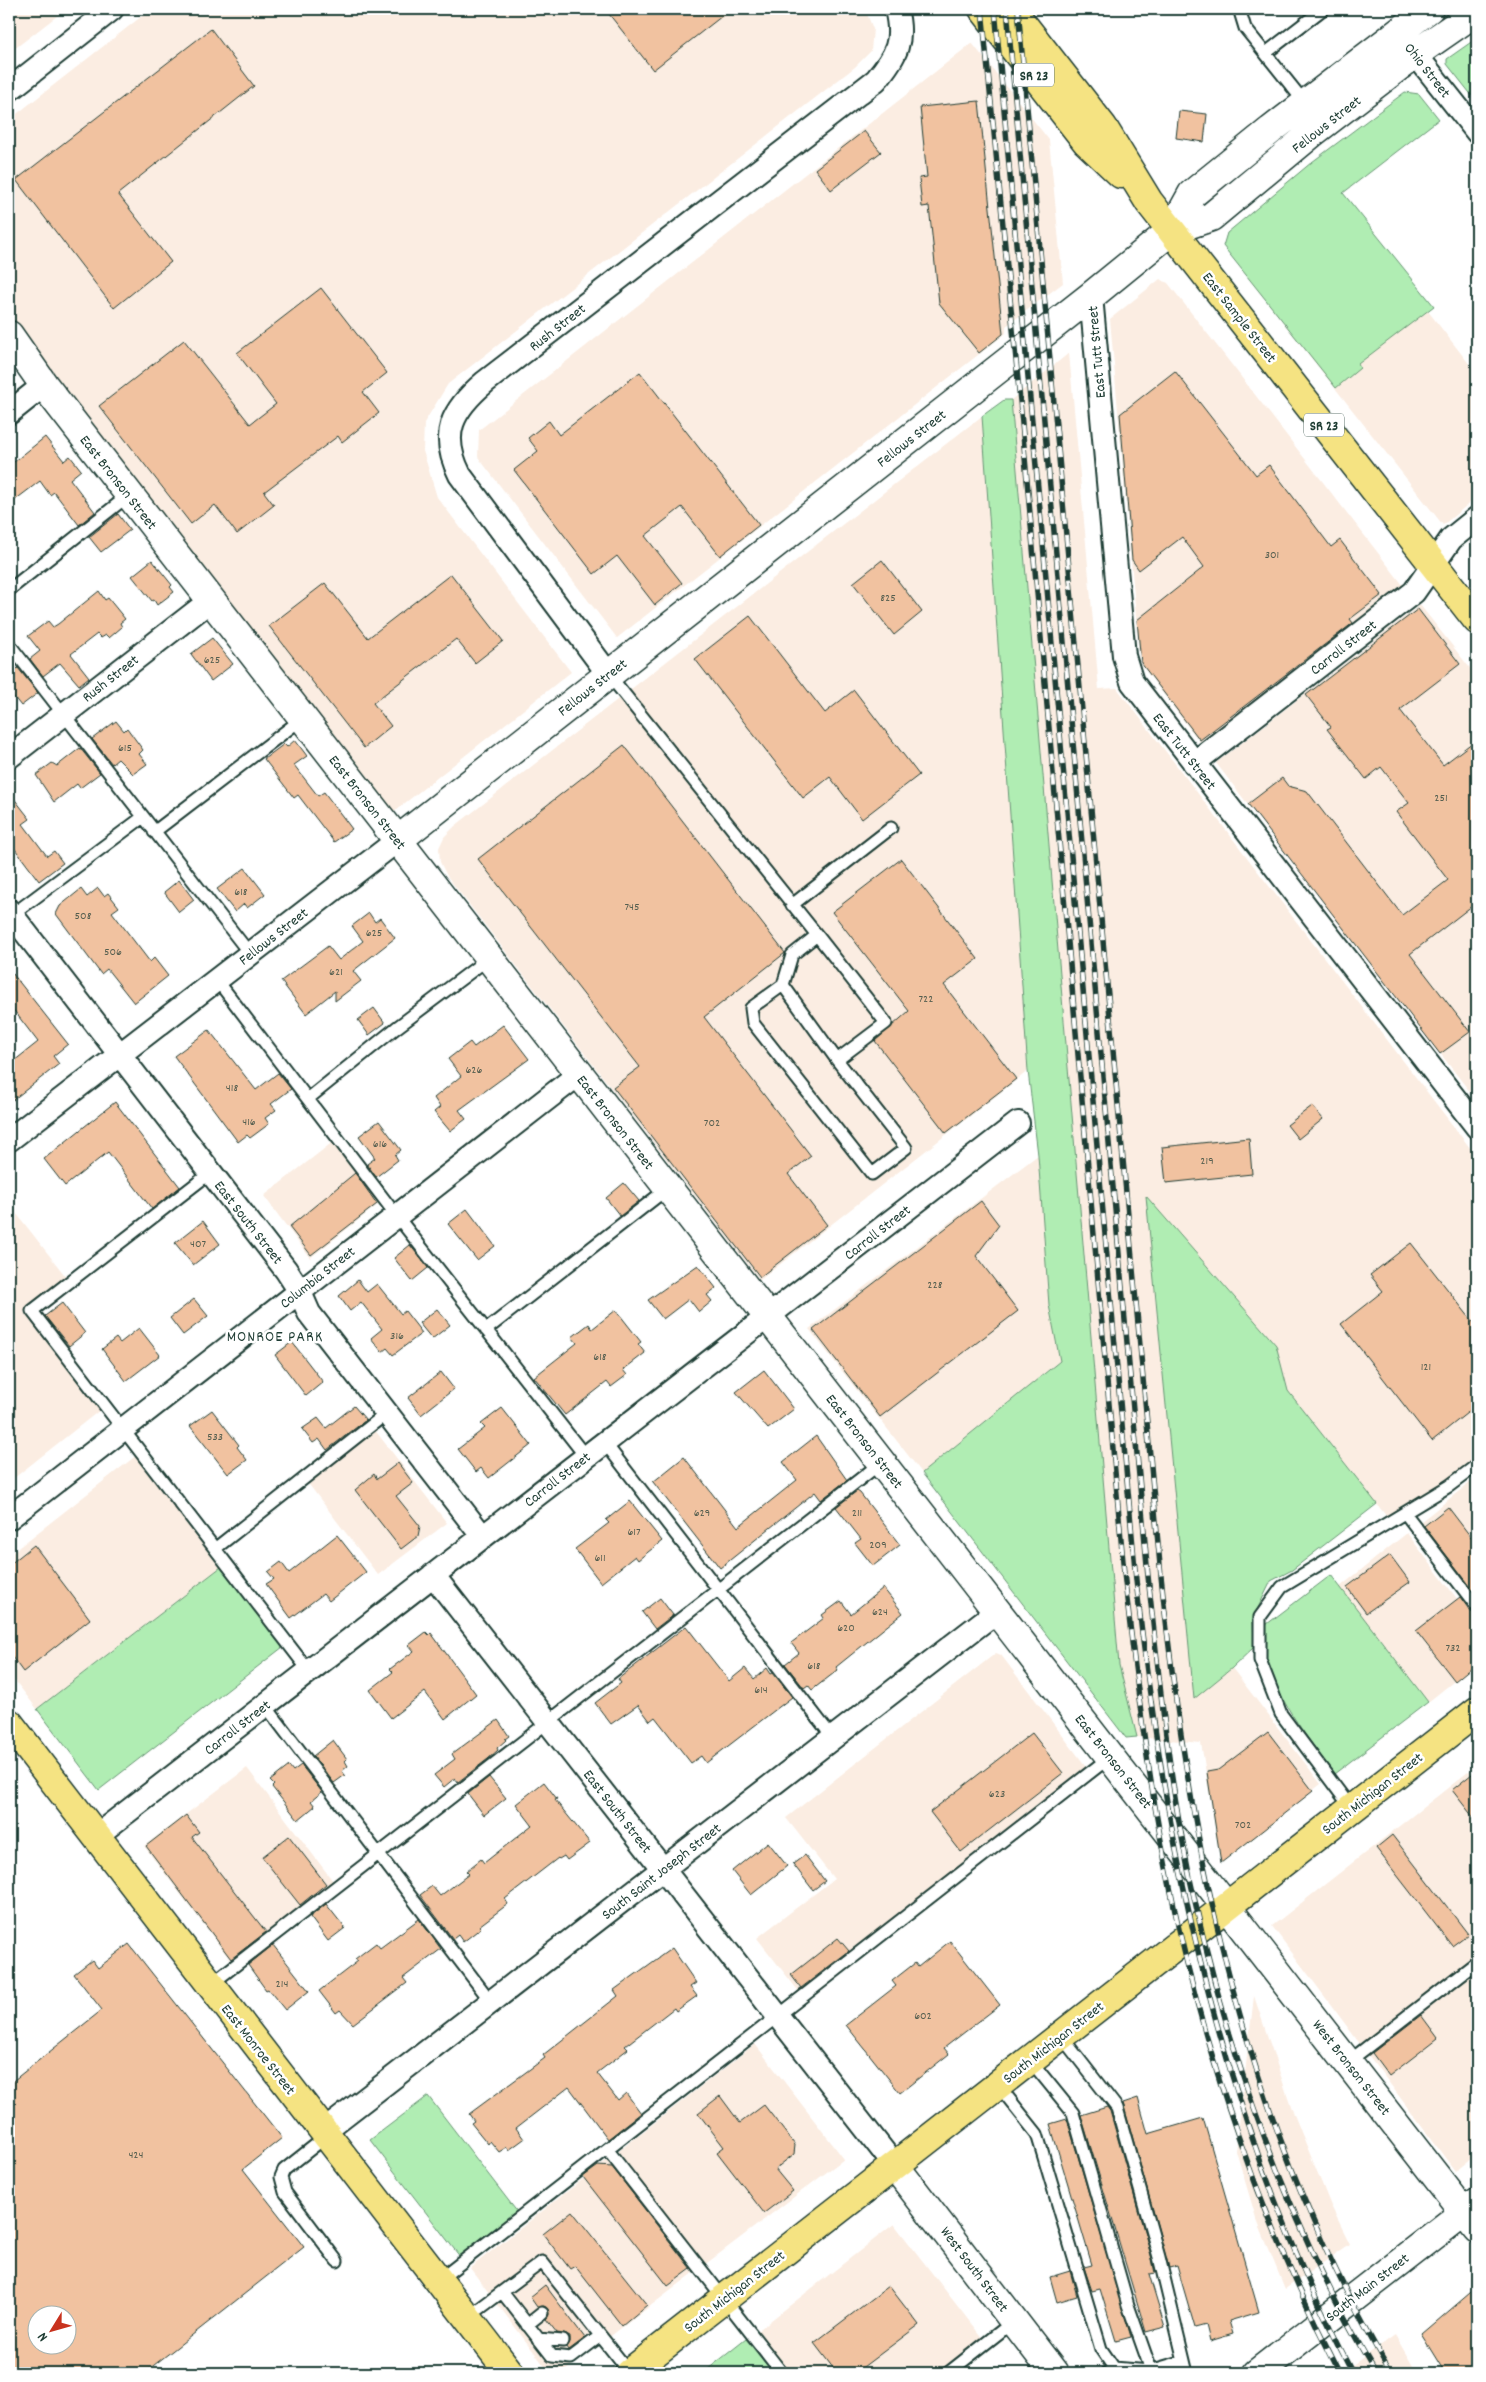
<svg xmlns="http://www.w3.org/2000/svg" width="1486" height="2382" font-family="Dekko,sans-serif">
  <style>
    .built { fill: #fbede2 }
    .green { fill: #b0edb3; stroke: #689574 }
    .building { fill: #f1c2a0; stroke: #1f3d34; fill-rule: evenodd }
    .lines { fill: none; stroke-linecap: round; stroke-linejoin: round }
    .lane-casing { stroke: #1f3d34; stroke-width: 15 }
    .street-casing { stroke: #1f3d34; stroke-width: 26 }
    .secondary-casing { stroke: #1f3d34; stroke-width: 31 }
    .primary-casing { stroke: #1f3d34; stroke-width: 31 }
    .lane { stroke: #fff; stroke-width: 11 }
    .street { stroke: #fff; stroke-width: 22 }
    .secondary { stroke: #fff; stroke-width: 28 }
    .primary { stroke: #f5e382; stroke-width: 28 }
    .rail-casing { stroke: #1f3d34; stroke-width: 5.5 }
    .rail { stroke: #fff; stroke-width: 4; stroke-dasharray: 11; stroke-linecap: butt }
    .labels { text-anchor: middle; stroke-width: 5; stroke-linejoin: round; paint-order: stroke }
    .number-label { font-size: 12px; fill: #545e4f }
    .shield { fill: #fff; stroke: #627771; stroke-width: 1 }
    .shield-label { font-size: 14px; font-weight: bold; fill: #1f3d34 }
    .street-label { font-size: 15px; fill: #1f3d34; stroke: #fff }
    .neighbourhood-label { font-size: 16px; letter-spacing: 1px; fill: #1f3d34; stroke: #fff }
  </style>
  <rect width="100%" height="100%" fill="#fff"/>
  <filter id="ink" filterUnits="userSpaceOnUse"><feTurbulence type="fractalNoise" baseFrequency=".02" numOctaves="2"/><feDisplacementMap in="SourceGraphic" scale="10" xChannelSelector="R" yChannelSelector="G"/><feConvolveMatrix kernelMatrix="1 2 1 2 8 2 1 2 1" color-interpolation-filters="sRGB"/></filter>
  <g filter="url(#ink)">
    <path class="built" d="M9,9H66L9,53Z
      M151,9H865L873,29L871,51L855,67L448,384L424,423L423,451L437,497L571,672L391,814L41,361L9,312V120Z
      M972,43L1049,140L1063,283L1006,326V333L617,638L478,457L479,430Z
      M1312,162L1477,374V497L1443,525L1223,246L1227,233Z
      M1160,279L1168,283L1403,585L1200,742L1140,663L1110,319Z
      M1069,353L1099,689L1117,688L1477,1157V1460L1451,1480L1387,1517L1288,1391L1276,1345L1146,1197L1194,1698L1232,1668L1321,1784L1221,1863L1201,1743L1137,1737L1119,1665L1011,400Z
      M982,416L1028,1071L760,1280L447,876L440,862L439,848L444,837L455,826Z
      M1420,605L1477,677V1101L1216,763Z
      M334,1141L380,1203L310,1258L264,1196Z
      M1038,1155L1049,1305L1060,1361L922,1473L809,1329Z
      M9,1204L67,1278L24,1312L100,1410L9,1482Z
      M374,1429L447,1523L378,1575L307,1482Z
      M137,1455L221,1567L37,1709L9,1673V1555Z
      M1477,1477V1597L1420,1522Z
      M1407,1533L1477,1625V1663L1428,1702L1340,1587Z
      M996,1653L1001,1655L1088,1769L800,1993L757,1938L834,1879L786,1818Z
      M1477,1765V2153L1455,2171L1272,1926Z
      M247,1768L333,1881L232,1962L144,1846Z
      M1254,1996L1293,2112L1331,2206L1350,2244L1285,2289L1256,2218L1236,2151Z
      M755,2044L844,2159L562,2373H550L470,2268Z
      M894,2224L983,2339L939,2373H788L756,2332Z
      M1395,2335L1417,2373H1341Z"/>
    <path class="green" d="M1477,38V102L1447,64V59Z
      M1405,92L1419,94L1439,119L1343,193L1434,306L1358,364L1360,368L1336,388L1223,246L1227,233L1312,162Z
      M1004,400H1011L1119,1665L1137,1737L1126,1738L922,1473L1060,1361L1049,1305L1038,1155L1028,1071L982,416Z
      M1146,1196L1276,1345L1288,1391L1377,1504L1292,1570L1271,1581L1253,1618L1254,1647L1232,1668L1194,1699Z
      M221,1567L283,1647L99,1790L37,1709Z
      M1331,1575L1428,1702L1334,1774C1308,1737 1252,1672 1267,1624Z
      M428,2096L518,2213L461,2258L370,2140Z
      M746,2339L773,2373H703Z"/>
    <path class="building" d="M605,9H731L653,70Z
      M211,29L254,86L118,194L171,262L114,308L16,180Z
      M979,101L1003,334L979,353L939,303L929,206L922,207L919,178L927,177L920,107Z
      M1179,111L1207,114L1204,142L1176,138Z
      M864,131L881,152L831,190L815,169Z
      M321,288L387,373L363,392L379,413L342,442L338,436L264,492L274,505L237,534L215,505L191,524L99,406L184,340L250,424L276,404L237,353Z
      M1175,371L1256,475L1269,465L1331,547L1340,540L1382,595L1350,619L1353,623L1200,740L1141,663L1137,620L1204,567L1182,537L1139,570L1132,560L1120,414Z
      M640,372L759,525L720,556L682,507L645,536L682,583L655,605L617,556L594,574L514,470L538,451L528,438L549,421L559,435Z
      M45,437L64,461L70,456L81,470L70,479L95,512L79,525L54,492L50,495L40,481L15,500L9,493V466Z
      M118,514L130,530L101,552L89,537Z
      M152,560L172,585L170,587L174,592L157,605L154,600L152,601L132,576Z
      M882,560L922,612L894,635L853,583Z
      M451,574L503,641L475,663L456,639L373,703L391,726L364,748L269,626L325,583L368,638Z
      M99,591L105,600L108,598L125,619L120,623L122,627L109,638L106,635L101,638L97,634L71,654L89,677L79,685L60,663L43,676L30,659L40,651L28,636L48,621L53,627L58,624Z
      M1418,609L1460,664L1400,710L1443,765L1477,739V902L1410,954L1470,1032L1440,1054L1248,804L1282,778L1288,786L1307,791L1402,915L1448,880L1396,812L1409,803L1381,767L1366,779L1327,729L1331,727L1306,695Z
      M750,616L825,713L854,690L919,775L862,819L830,777L803,798L695,659Z
      M212,638L233,664L211,681L191,654Z
      M18,668L38,693L21,706L9,691V675Z
      M116,721L124,731L127,728L143,750L139,754L147,764L133,774L118,759L112,764L92,739Z
      M295,740L307,756L294,765L318,796L324,792L352,829L334,842L298,795L294,798L264,759L284,744L287,747Z
      M624,745L785,953L704,1017L811,1156L788,1174L827,1225L760,1277L613,1087L640,1067L478,859Z
      M80,748L100,773L80,788L77,784L54,802L36,775L52,763L57,766Z
      M9,792L30,819L23,824L47,856L54,851L63,863L39,881L9,841Z
      M901,859L978,959L944,985L1016,1079L946,1133L875,1041L909,1011L832,912Z
      M245,868L265,894L247,908L244,904L235,912L217,889Z
      M179,880L194,900L179,912L164,892Z
      M98,888L104,896L108,893L119,907L112,912L150,962L154,958L168,976L134,1003L107,969L101,974L56,914L60,906L81,889L87,897Z
      M369,913L375,922L380,918L395,938L353,971L361,981L335,1001V991L306,1014L281,981L328,946L339,960L363,941L352,926Z
      M9,969L68,1044L53,1056L59,1064L9,1103V1065L38,1042L9,1004Z
      M374,1008L385,1023L369,1035L358,1020Z
      M503,1025L529,1059L459,1110L466,1119L450,1131L434,1112L440,1107L434,1098L461,1076L448,1059L470,1042L474,1047Z
      M209,1030L256,1090L278,1073L291,1089L271,1104L276,1110L265,1118L269,1124L250,1138L247,1135L238,1142L174,1056Z
      M115,1102L180,1187L152,1209L108,1152L65,1186L44,1159Z
      M1312,1106L1323,1119L1298,1139L1287,1125Z
      M379,1121L401,1150L395,1155L398,1160L376,1177L367,1164L375,1158L359,1136Z
      M1249,1138L1252,1174L1166,1183L1162,1147Z
      M355,1173L377,1204L311,1255L289,1227Z
      M624,1183L639,1201L620,1216L606,1198Z
      M981,1201L999,1225L976,1256L1018,1311L880,1417L813,1330Z
      M467,1209L495,1246L477,1260L448,1224Z
      M203,1221L220,1244L193,1265L175,1243Z
      M1411,1243L1477,1327V1405L1432,1441L1341,1324L1383,1291L1370,1275Z
      M410,1245L428,1268L412,1281L394,1258Z
      M698,1265L716,1288L707,1295L712,1301L699,1312L689,1299L663,1319L648,1300Z
      M358,1280L367,1292L377,1284L401,1314L405,1311L422,1333L393,1355L387,1348L382,1352L371,1338L382,1329L361,1302L350,1311L339,1296Z
      M194,1299L208,1316L183,1335L170,1318Z
      M62,1303L85,1333L69,1346L45,1316Z
      M437,1309L450,1325L432,1339L419,1323Z
      M616,1310L641,1342L638,1344L645,1353L623,1370L627,1375L611,1387L607,1382L565,1415L534,1377L577,1343L572,1337L589,1324L592,1329Z
      M139,1328L160,1355L126,1381L102,1349L116,1338L120,1343Z
      M292,1342L323,1382L306,1396L275,1355Z
      M764,1370L794,1409L768,1429L736,1392Z
      M441,1372L454,1389L421,1415L408,1398Z
      M354,1406L366,1420L327,1450L319,1439L313,1443L302,1429L318,1418L326,1428Z
      M502,1408L531,1445L489,1478L481,1468L476,1472L458,1449L485,1428L481,1424Z
      M212,1410L239,1445L237,1447L247,1460L228,1474L190,1426Z
      M816,1436L847,1480L821,1500L815,1492L720,1568L653,1482L684,1457L738,1527L797,1480L783,1462Z
      M398,1463L413,1483L396,1496L420,1526L418,1536L401,1549L355,1490L374,1474L377,1479Z
      M857,1491L860,1493L900,1545L873,1566L855,1543L861,1539L836,1507Z
      M630,1501L662,1541L638,1560L635,1556L601,1583L575,1549L609,1523L606,1520Z
      M1448,1507L1477,1545V1595L1424,1526Z
      M337,1535L366,1572L329,1601L323,1594L291,1618L266,1584L274,1579L268,1572L281,1562L289,1573Z
      M34,1545L90,1619L23,1672L9,1653V1565Z
      M1390,1555L1410,1582L1366,1613L1347,1587Z
      M883,1588L903,1613L836,1667L838,1670L812,1690L808,1685L804,1688L785,1664L799,1653L791,1643L824,1618L822,1615L841,1601L851,1614Z
      M1460,1597L1471,1612L1477,1614V1663L1455,1681L1416,1631Z
      M660,1598L673,1615L655,1629L642,1612Z
      M686,1626L729,1681L745,1668L754,1679L767,1668L771,1674L773,1673L792,1697L706,1763L701,1756L691,1763L655,1717L650,1721L638,1705L611,1724L595,1703L621,1683L618,1679Z
      M426,1632L429,1635L431,1633L476,1694L445,1719L425,1692L391,1718L370,1690L393,1672L390,1669L414,1651L409,1645Z
      M498,1720L509,1736L505,1739L506,1740L497,1748L498,1750L488,1759L458,1782L455,1778L444,1787L434,1775L455,1759L452,1754Z
      M1268,1732L1313,1791L1221,1863L1207,1772L1218,1770Z
      M1032,1733L1063,1773L961,1852L930,1812Z
      M333,1740L347,1759L345,1761L348,1766L342,1771L345,1775L334,1783L313,1756Z
      M301,1765L322,1792L311,1801L315,1806L298,1820L272,1787L274,1785L270,1781L289,1766L293,1771Z
      M1477,1770V1822L1452,1790Z
      M489,1777L506,1798L484,1815L468,1794Z
      M544,1782L557,1799L555,1800L590,1843L567,1860L564,1856L559,1859L558,1858L505,1899L508,1904L479,1926L481,1928L463,1942L458,1935L453,1939L420,1895L432,1886L440,1896L469,1874L466,1871L481,1859L484,1863L532,1825L516,1804Z
      M186,1815L199,1832L192,1837L266,1932L231,1959L146,1846Z
      M1392,1835L1468,1934L1452,1946L1376,1848Z
      M289,1836L326,1884L300,1905L262,1857Z
      M768,1842L787,1866L751,1895L732,1871Z
      M805,1855L825,1881L813,1890L793,1864Z
      M326,1904L345,1928L328,1941L310,1917Z
      M419,1919L441,1949L403,1978L407,1983L353,2024L340,2010L336,2013L319,1991L358,1961L355,1959L376,1943L380,1948Z
      M838,1938L849,1951L801,1988L791,1975Z
      M950,1941L1000,2005L944,2048L949,2054L900,2093L846,2025L896,1986L892,1981L915,1963L918,1967Z
      M129,1944L282,2138L243,2169L304,2247L144,2373H14L9,2367V2084L102,2010L74,1974L92,1960L98,1968ZM38,2314H68V2344H38Z
      M273,1945L309,1991L285,2010L268,1989L266,1990L248,1965Z
      M672,1948L696,1983L690,1987L697,1996L676,2011L674,2008L625,2046L628,2049L597,2073L618,2100L626,2093L641,2113L608,2139L569,2087L516,2128L524,2139L509,2150L507,2147L499,2152L490,2141L488,2144L471,2123L474,2121L469,2114L545,2058L543,2055L618,1996L614,1990Z
      M1421,2015L1438,2038L1389,2076L1372,2053Z
      M720,2096L740,2123L764,2105L795,2145L794,2154L775,2169L793,2191L764,2213L717,2152L724,2147L698,2113Z
      M1138,2098L1148,2134L1203,2118L1259,2312L1229,2321L1233,2334L1210,2341L1206,2325L1195,2328L1177,2266L1169,2268L1123,2103Z
      M1107,2107L1110,2111L1152,2259L1155,2273L1149,2274L1165,2327L1146,2332L1081,2115Z
      M1067,2119L1131,2337L1116,2341L1100,2289L1092,2291L1084,2267L1092,2265L1050,2124Z
      M598,2166L612,2167L691,2269L668,2286L583,2177Z
      M572,2211L647,2305L622,2326L575,2266L570,2269L543,2234Z
      M1070,2271L1077,2296L1057,2302L1050,2277Z
      M545,2285L585,2338L569,2350L567,2347L570,2342V2337L564,2334L557,2333L546,2319L549,2315L548,2309L544,2306L537,2307L530,2297Z
      M889,2286L919,2325L855,2373H837L814,2343Z
      M1477,2287V2373H1446L1422,2334Z"/>
    <g class="lines">
      <g class="lane-casing">
        <path id="lane" d="M1242,9L1241,15L1245,28L1305,103
          M1266,53L1323,9
          M9,590L129,495
          M9,644L250,954
          M609,675L817,935L792,955L783,985L751,1008L753,1023L872,1174L906,1148L837,1060L783,985
          M154,832L303,718
          M792,905L891,828
          M12,915L143,817
          M817,935L886,1023L837,1060
          M217,980L396,1215L586,1457
          M309,1098L396,1028L489,958
          M210,1173L32,1311L309,1671
          M486,1330L668,1188
          M605,1443L833,1738
          M1405,1513L1477,1607
          M216,1548L387,1413
          M265,1705L492,2003
          M1352,1809L1281,1714L1260,1660V1617L1282,1587L1449,1486L1477,1465
          M210,1985L882,1462
          M1061,2036L1117,2108L1159,2257L1187,2373
          M1030,2060L1073,2113L1128,2305L1152,2373
          M1348,2062L1477,1962
          M998,2085L1037,2134L1101,2349L1114,2368
          M327,2136L284,2170L281,2177L285,2192L337,2261
          M607,2149L782,2373
          M439,2280L1110,1757
          M502,2292L552,2356L571,2358L600,2336
          M467,2318L542,2262L630,2373
          M527,2325L542,2313
          M538,2339L563,2341
          M948,2373L1014,2321
          M1107,2373L1114,2368L1150,2371L1184,2361"/>
      </g>
      <g class="street-casing">
        <path id="street" d="M1405,41L1477,132
          M9,90L112,9
          M1091,296L1124,656L1132,682L1477,1127
          M9,413L44,385
          M609,675L460,475C439,434 452,410 485,382L876,80C897,55 904,41 896,9
          M9,757L211,600
          M1194,763L1414,592L1451,539L1477,518
          M9,911L286,1270L299,1290L309,1313L483,1537
          M9,1140L398,840
          M9,1518L579,1074
          M433,1575L895,2166
          M96,1836L1018,1123
          M324,2131L997,1611"/>
      </g>
      <g class="secondary-casing">
        <path id="secondary" d="M1172,230L1211,217L1311,134L1415,54L1477,11
          M9,335L44,385L1477,2229
          M398,840L1091,296L1172,230L1192,194L1271,130L1429,9
          M895,2166L1054,2373
          M1257,2373L1477,2202"/>
      </g>
      <g class="primary-casing">
        <path id="primary" d="M983,9L1086,141L1121,174
          M1011,9L1103,127L1149,202L1477,620
          M9,1723L510,2373
          M629,2373L1477,1711"/>
      </g>
      <use href="#lane" class="lane"/>
      <use href="#street" class="street"/>
      <use href="#secondary" class="secondary"/>
      <use href="#primary" class="primary"/>
      <g class="rail-casing">
        <path id="rail" d="M982,9L1020,401L1124,1573C1136,1680 1149,1787 1171,1892C1205,2058 1262,2222 1340,2373
          M995,9L1136,1580C1165,1854 1224,2127 1353,2373
          M1007,9L1148,1576C1157,1659 1165,1741 1179,1822C1212,2009 1279,2211 1376,2373
          M1018,9L1161,1576C1190,1856 1246,2128 1391,2373"/>
      </g>
      <use href="#rail" class="rail"/>
    </g>
  </g>
  <g class="labels">
    <g class="number-label">
      <text x="1272" y="558">301</text>
      <text x="888" y="601">825</text>
      <text x="212" y="663">625</text>
      <text x="125" y="751">615</text>
      <text x="1441" y="801">251</text>
      <text x="241" y="895">618</text>
      <text x="632" y="910">745</text>
      <text x="83" y="919">508</text>
      <text x="374" y="936">625</text>
      <text x="113" y="955">506</text>
      <text x="336" y="975">621</text>
      <text x="926" y="1002">722</text>
      <text x="474" y="1073">626</text>
      <text x="232" y="1091">418</text>
      <text x="249" y="1125">416</text>
      <text x="712" y="1126">702</text>
      <text x="380" y="1147">616</text>
      <text x="1207" y="1164">219</text>
      <text x="198" y="1247">407</text>
      <text x="935" y="1288">228</text>
      <text x="397" y="1339">316</text>
      <text x="600" y="1360">618</text>
      <text x="1426" y="1370">121</text>
      <text x="215" y="1440">533</text>
      <text x="702" y="1516">629</text>
      <text x="857" y="1516">211</text>
      <text x="634" y="1535">617</text>
      <text x="878" y="1548">209</text>
      <text x="600" y="1561">611</text>
      <text x="880" y="1615">624</text>
      <text x="846" y="1631">620</text>
      <text x="1453" y="1651">732</text>
      <text x="814" y="1669">618</text>
      <text x="761" y="1693">614</text>
      <text x="997" y="1797">623</text>
      <text x="1243" y="1828">702</text>
      <text x="282" y="1987">214</text>
      <text x="923" y="2019">602</text>
      <text x="136" y="2158">424</text>
    </g>
    <g class="shield">
      <rect x="1014" y="63.5" width="40" height="23" rx="4"/>
      <rect x="1304" y="413.5" width="40" height="23" rx="4"/>
    </g>
    <g class="shield-label">
      <text x="1034" y="80">SR 23</text>
      <text x="1324" y="430">SR 23</text>
    </g>
    <g class="street-label">
      <text transform="translate(1428 70) rotate(52)" y="5">Ohio Street</text>
      <text transform="translate(1326 124) rotate(-38)" y="5">Fellows Street</text>
      <text transform="translate(1240 317) rotate(52)" y="5">East Sample Street</text>
      <text transform="translate(557 327) rotate(-38)" y="5">Rush Street</text>
      <text transform="translate(1096 352) rotate(-95)" y="5">East Tutt Street</text>
      <text transform="translate(911 438) rotate(-38)" y="5">Fellows Street</text>
      <text transform="translate(119 482) rotate(52)" y="5">East Bronson Street</text>
      <text transform="translate(1343 647) rotate(-38)" y="5">Carroll Street</text>
      <text transform="translate(110 678) rotate(-38)" y="5">Rush Street</text>
      <text transform="translate(592 687) rotate(-38)" y="5">Fellows Street</text>
      <text transform="translate(1185 751) rotate(52)" y="5">East Tutt Street</text>
      <text transform="translate(368 802) rotate(52)" y="5">East Bronson Street</text>
      <text transform="translate(273 936) rotate(-38)" y="5">Fellows Street</text>
      <text transform="translate(616 1122) rotate(52)" y="5">East Bronson Street</text>
      <text transform="translate(249 1222) rotate(52)" y="5">East South Street</text>
      <text transform="translate(877 1232) rotate(-38)" y="5">Carroll Street</text>
      <text transform="translate(317 1277) rotate(-38)" y="5">Columbia Street</text>
      <text transform="translate(865 1441) rotate(52)" y="5">East Bronson Street</text>
      <text transform="translate(557 1479) rotate(-38)" y="5">Carroll Street</text>
      <text transform="translate(237 1727) rotate(-38)" y="5">Carroll Street</text>
      <text transform="translate(1114 1761) rotate(52)" y="5">East Bronson Street</text>
      <text transform="translate(1372 1793) rotate(-38)" y="5">South Michigan Street</text>
      <text transform="translate(618 1811) rotate(52)" y="5">East South Street</text>
      <text transform="translate(661 1871) rotate(-38)" y="5">South Saint Joseph Street</text>
      <text transform="translate(1053 2042) rotate(-38)" y="5">South Michigan Street</text>
      <text transform="translate(259 2049) rotate(52)" y="5">East Monroe Street</text>
      <text transform="translate(1352 2067) rotate(52)" y="5">West Bronson Street</text>
      <text transform="translate(975 2269) rotate(53)" y="5">West South Street</text>
      <text transform="translate(1367 2287) rotate(-38)" y="5">South Main Street</text>
      <text transform="translate(734 2291) rotate(-38)" y="5">South Michigan Street</text>
    </g>
    <g class="neighbourhood-label">
      <text x="275" y="1341">MONROE PARK</text>
    </g>
  </g>
  <rect width="1486" height="2382" fill="none" stroke="#fff" stroke-width="30"/>
  <rect x="15" y="15" width="1456" height="2352" fill="none" stroke="#1f3d34" stroke-width="2" filter="url(#ink)"/>
  <g transform="translate(52 2330) rotate(233)"><circle r="24" fill="#ffffff" stroke="#a5b1ae"/>
  <path d="M0-4L9 19L0 12L-9 19Z" fill="#c8321e"/>
  <text y="-8" font-size="14" font-weight="bold" text-anchor="middle" fill="#1f3d34">N</text>
  </g>
</svg>
